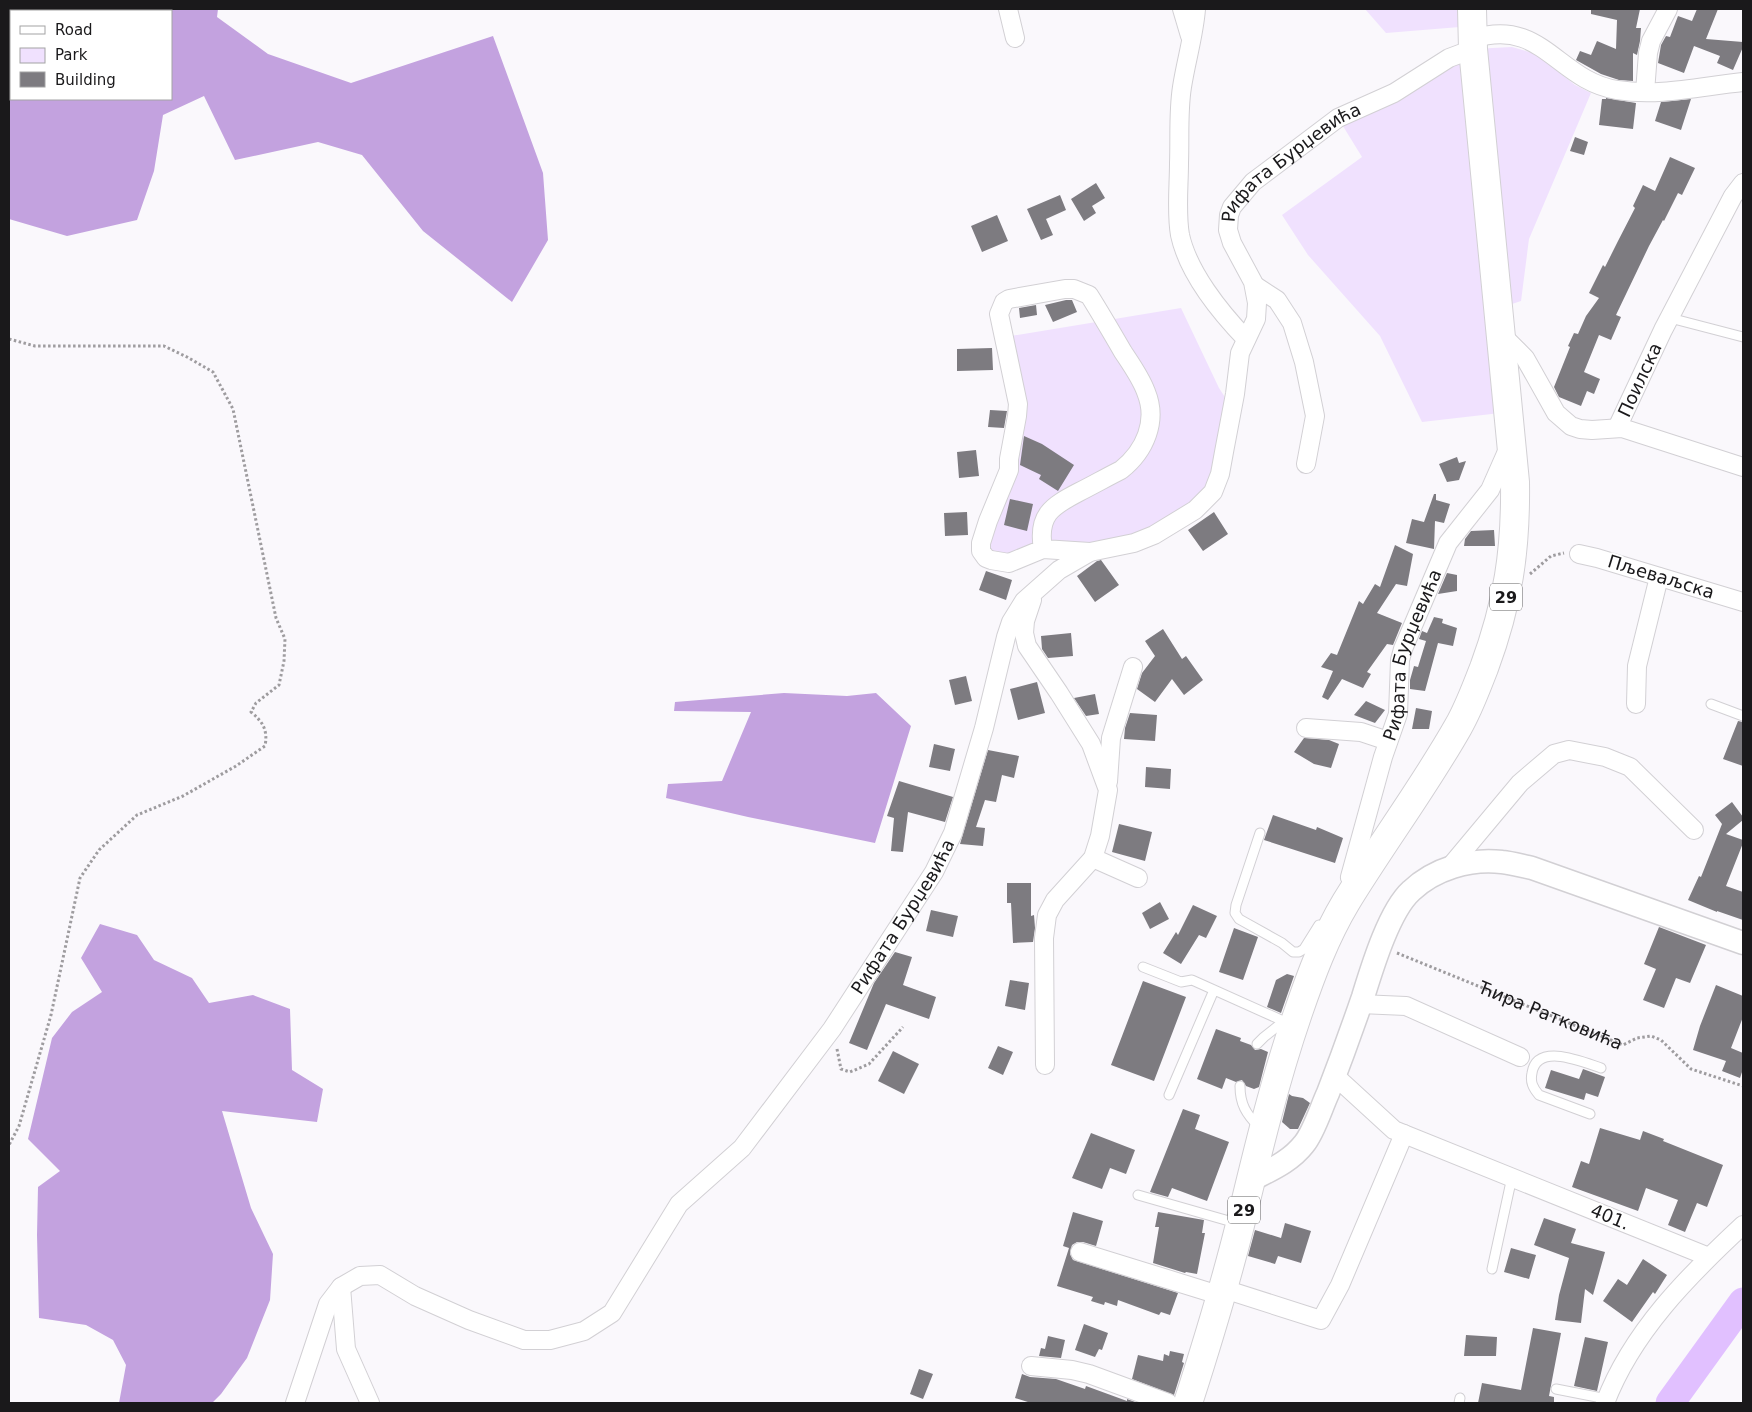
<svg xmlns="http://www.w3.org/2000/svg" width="1752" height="1412" font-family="'DejaVu Sans',sans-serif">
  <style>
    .green { fill: #f0e1fe }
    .forest { fill: #c3a2df; fill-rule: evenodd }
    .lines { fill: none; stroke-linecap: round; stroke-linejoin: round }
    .river { stroke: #e1c0ff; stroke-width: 29 }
    .building { fill: #7d7b80 }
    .service-casing { stroke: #d2d0d4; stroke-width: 11 }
    .minor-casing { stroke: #d2d0d4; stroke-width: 20 }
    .tertiary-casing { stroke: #d2d0d4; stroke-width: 25 }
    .primary-casing { stroke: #d2d0d4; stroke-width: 30 }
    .path { stroke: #9e9c9f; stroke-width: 3; stroke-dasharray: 2.5 2.5; stroke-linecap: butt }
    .service { stroke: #fff; stroke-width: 9 }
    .minor { stroke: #fff; stroke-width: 18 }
    .tertiary { stroke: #fff; stroke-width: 22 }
    .primary { stroke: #fff; stroke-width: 28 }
    .labels { text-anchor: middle; stroke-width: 4; stroke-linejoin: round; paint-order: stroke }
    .shield { fill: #fff; stroke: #5f5e5f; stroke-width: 1 }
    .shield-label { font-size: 16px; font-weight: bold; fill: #1a191b }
    .street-label { font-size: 18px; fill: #1a191b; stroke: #fff }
  </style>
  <rect width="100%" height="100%" fill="#faf8fc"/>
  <path class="green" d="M1365,9H1472V26L1386,33Z
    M1512,47L1536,54L1575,85L1591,93L1529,239L1521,301L1497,309L1509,412L1422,422L1380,336L1308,255L1282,215L1362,157L1338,118L1473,49Z
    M1181,308L1219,388L1232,408L1217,483L1154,535L986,558L1017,416L1005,337Z"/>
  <path class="forest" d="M9,9H218L217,17L268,54L351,83L493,36L543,173L548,240L512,302L423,231L362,155L318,142L235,160L204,96L163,115L154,171L137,220L67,236L9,219ZM11,11H171V99H11Z
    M784,693L847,696L876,693L911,726L875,843L748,817L666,798L668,784L722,781L751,712L674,711L675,702Z
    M100,924L137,935L154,960L192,978L209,1003L253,995L290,1009L292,1070L323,1089L317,1122L222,1111L251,1208L273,1254L270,1300L247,1358L221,1394L212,1403H119L126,1365L113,1340L86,1325L39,1318L37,1235L38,1187L60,1171L28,1139L52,1038L72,1012L102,992L81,958Z"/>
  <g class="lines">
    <path class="river" d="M1670,1403L1743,1302"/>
  </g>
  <path class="building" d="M1591,9H1640L1636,28H1641L1640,41L1637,55L1633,53V81L1619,80L1601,74L1576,60L1580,51L1591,55L1597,41L1616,49L1617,20L1591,14Z
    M1697,9H1718L1706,39L1743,42V47L1733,70L1717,63L1720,56L1694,46L1684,73L1658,63L1661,45L1666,36L1670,37L1678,16L1692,21Z
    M1606,98L1636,103L1633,129L1599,125L1602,99H1606Z
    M1691,99L1681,130L1655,121L1661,102Z
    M1575,137L1588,142L1584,155L1570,151Z
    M1670,157L1695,168L1682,195L1678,193L1664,221L1663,220L1649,246L1616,315L1621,317L1611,340L1599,335L1584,372L1600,379L1594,394L1587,391L1581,406L1559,397L1554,387L1570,347L1568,346L1574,333L1578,334L1586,316L1599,298L1589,293L1603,265L1605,267L1618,241L1635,208L1633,206L1643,185L1655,191Z
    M1096,183L1105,198L1092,206L1096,213L1084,221L1071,199Z
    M1060,195L1066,210L1046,219L1053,235L1041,240L1027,209Z
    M997,215L1008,241L982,252L971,226Z
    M1066,300H1072L1077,312L1053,322L1045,305Z
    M1036,305L1037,315L1020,318L1019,308Z
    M992,348L993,370L957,371V349Z
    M990,410L1007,411L1004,428L988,427Z
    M1024,436L1042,444L1074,465L1058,491L1039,479L1041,475L1020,465Z
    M976,450L979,476L959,478L957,452Z
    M1457,457L1459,463L1466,461L1459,480L1447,482L1439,464Z
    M1434,494H1436V500L1450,504L1444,523L1435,521L1434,549L1406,543L1412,519L1424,522Z
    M1010,499L1033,504L1027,531L1004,525Z
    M967,512L968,535L945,536L944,513Z
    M1214,512L1228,534L1203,551L1188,530Z
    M1494,530L1495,546H1464L1465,539L1471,531Z
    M1395,545L1413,554L1407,586L1396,584L1377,613L1402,623L1393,645L1387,644L1367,672L1371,674L1363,688L1342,679L1328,700L1322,697L1333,671L1321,667L1331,653L1337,655L1359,601L1363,604L1375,584L1380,587Z
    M1101,560L1119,585L1095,602L1077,576L1097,561Z
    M986,571L1012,580L1006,600L979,590Z
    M1447,573L1457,575V591L1438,594Z
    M1434,617L1443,619L1442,623L1457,628L1453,646L1438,643L1425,691L1410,689V680L1414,666L1418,667L1426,641L1419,639L1422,631L1427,633Z
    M1163,629L1182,659L1186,656L1203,680L1184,695L1172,679L1155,702L1137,689L1142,673L1155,656L1145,641Z
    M1071,633L1073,656L1048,658L1042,649L1041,636Z
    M966,676L972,701L955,705L949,680Z
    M1037,682L1045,713L1018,720L1010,689Z
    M1095,694L1099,714L1086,716L1074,698Z
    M1366,701L1385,710L1375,723L1354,715Z
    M1416,708L1432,711L1429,729H1412Z
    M1130,713L1157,715L1155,741L1124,739L1125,728Z
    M1738,721L1743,722V766L1723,759Z
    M1304,738L1329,740L1339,744L1331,768L1314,764L1294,752Z
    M934,744L955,749L950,771L929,767Z
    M988,750L1019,756L1014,778L1002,775L996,802L985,800L976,827L985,828L983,846L960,844Z
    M1146,767L1171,769L1170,789L1145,787Z
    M899,781L953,797L945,822L908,812L903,852L891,851L894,818L887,816Z
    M1732,802L1743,817V820L1726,834L1743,840V843L1726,886L1743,892V920L1717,911V912L1688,900L1699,876L1701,877L1722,824L1715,815Z
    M1273,815L1316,830L1317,827L1343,838L1335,863L1264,840Z
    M1119,824L1152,832L1145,861L1112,852Z
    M1007,883H1031V916L1034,915L1035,928L1033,942L1013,943L1011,903H1007Z
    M1160,902L1169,919L1150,929L1142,913Z
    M1193,905L1217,916L1206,938L1199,935L1181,964L1163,953L1176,932L1178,935Z
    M931,910L958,916L953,937L926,931Z
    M1659,927L1706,945L1690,983L1676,978L1664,1008L1643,1000L1656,969L1644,964Z
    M1234,928L1258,937L1243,980L1219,972Z
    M895,952L912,957L903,985L936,997L929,1019L886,1004L867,1050L849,1043L874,983Z
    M1287,974L1294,976L1281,1013L1267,1007L1276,980Z
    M1010,980L1029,983L1025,1010L1005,1006Z
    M1143,981L1186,997L1154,1081L1111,1065Z
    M1716,985L1743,996V1017L1731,1048L1743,1053V1069L1740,1078L1722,1071L1726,1061L1693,1050L1700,1026Z
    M1216,1029L1241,1038L1240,1041L1251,1045L1255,1050L1261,1049L1268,1052L1259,1087L1254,1089L1246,1086L1242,1080L1236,1082L1226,1078L1222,1089L1197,1079Z
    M998,1046L1013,1052L1003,1075L988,1068Z
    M893,1051L919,1064L904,1094L878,1081Z
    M1583,1069L1605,1077L1598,1097L1586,1093L1584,1100L1545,1088L1551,1070L1579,1079Z
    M1289,1094L1292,1096L1303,1098L1310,1103L1298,1129H1290L1282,1122Z
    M1183,1109L1200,1115L1195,1129L1229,1142L1207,1201L1172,1188L1168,1197L1150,1192Z
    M1600,1128L1640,1140L1643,1131L1664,1139L1663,1141L1723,1165L1707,1207L1697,1203L1685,1232L1668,1225L1678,1200L1646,1188L1638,1211L1572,1187L1581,1161L1589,1164Z
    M1091,1133L1135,1150L1126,1174L1110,1168L1102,1189L1072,1178Z
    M1073,1212L1103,1221L1096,1246L1083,1242H1077L1072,1245L1070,1254L1073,1260L1178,1293L1170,1315L1161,1312L1159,1315L1118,1300L1117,1306L1105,1302L1104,1305L1091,1301L1093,1297L1057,1286L1069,1248L1063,1246Z
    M1158,1212L1204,1220L1202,1233H1205L1197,1274L1186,1272L1185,1273L1153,1263L1159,1227H1155Z
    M1544,1218L1576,1229L1571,1243L1605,1252L1593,1295L1585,1289L1581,1323L1555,1320L1559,1295L1569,1258L1534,1245Z
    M1285,1223L1311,1231L1301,1263L1278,1256L1275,1264L1248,1256L1255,1230L1281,1238Z
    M1511,1248L1536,1255L1529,1279L1504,1272Z
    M1643,1259L1667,1275L1655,1294L1653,1292L1632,1322L1603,1301L1618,1279L1627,1285Z
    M1084,1324L1108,1333L1102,1350L1099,1349L1095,1357L1075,1350Z
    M1533,1328L1561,1333L1549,1396L1554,1397V1403H1478L1482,1383L1521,1390Z
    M1466,1335L1497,1337L1496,1356H1464Z
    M1048,1336L1065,1340L1061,1358L1039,1356L1041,1348L1045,1349Z
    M1585,1337L1608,1342L1597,1391L1574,1386Z
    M1170,1351L1184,1354L1182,1362L1184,1363L1174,1395L1132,1379L1138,1355L1163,1361L1164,1354L1169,1356Z
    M919,1369L933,1374L923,1399L910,1394Z
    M1022,1374L1030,1377L1056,1379L1085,1389L1086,1386L1127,1401V1399L1138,1403H1031L1015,1398Z"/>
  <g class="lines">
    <g class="service-casing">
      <path id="service" d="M1670,318L1743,337
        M1711,704L1743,716
        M1260,833L1236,905L1235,913L1239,919L1282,943L1293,952H1299L1304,949L1319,925
        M1143,967L1181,982L1192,980L1290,1024
        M1257,1044L1264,1037L1283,1022
        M1240,1086C1240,1104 1246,1114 1259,1127
        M1169,1095L1214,990
        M1590,1114L1539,1095C1533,1088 1530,1082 1532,1073C1537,1042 1583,1062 1601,1068
        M1138,1195L1236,1223
        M1492,1269L1512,1177
        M1556,1389L1607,1399
        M1459,1403L1460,1398"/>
    </g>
    <g class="minor-casing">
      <g id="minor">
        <path d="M1008,9L1015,38"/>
        <path d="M1182,9L1190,36"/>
        <path d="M1196,9C1194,35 1186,61 1182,87C1178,112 1180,137 1179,163C1179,186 1176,212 1180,235C1188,272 1220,312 1246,339"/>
        <path d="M1473,39C1541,16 1558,81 1617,90C1659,97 1702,86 1743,82"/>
        <path d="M1645,92L1648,53L1651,41L1668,9"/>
        <path d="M1254,285L1277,300L1292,323L1304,362L1315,416L1306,464"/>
        <path d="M1499,332L1525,358L1556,413L1571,426L1580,429L1592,430L1622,428L1743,467"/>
        <path d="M1617,428L1663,330L1733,196L1743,183"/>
        <path d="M1043,549C1037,515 1052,506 1079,492C1093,485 1107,477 1121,470C1145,451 1158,421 1146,392C1141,378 1131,364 1123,352C1112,333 1101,314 1089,295L1074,289H1065L1009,299L1004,302L999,314L1018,404L1017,416L1009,459V470L988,521L981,543V551L986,558L991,560L1009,563L1043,549L1090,552"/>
        <path d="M1579,554L1597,558L1743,602"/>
        <path d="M1032,600L1025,621L1024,633L1027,646L1059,693L1091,744L1108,790L1100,836L1093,858L1055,900L1047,915L1044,938L1045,1065"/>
        <path d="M1636,704L1637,666L1659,577"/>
        <path d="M1306,728L1361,732L1388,741"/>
        <path d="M1108,782L1111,738L1133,667"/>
        <path d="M1093,858L1138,878"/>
        <path d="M1449,868L1520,783L1554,754L1569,750L1605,757L1630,767L1694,830"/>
        <path id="s2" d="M1358,882L1350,877L1383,757L1398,714L1400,660L1403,649L1448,543L1490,490L1509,447"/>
        <path d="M1360,1004L1406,1006L1520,1057"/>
        <path d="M1335,1076L1394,1130L1709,1257"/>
        <path d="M1080,1252L1222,1296"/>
        <path d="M341,1287L346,1349L370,1403"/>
        <path d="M1224,1289L1321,1320L1340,1285L1404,1134"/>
        <path d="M1031,1366L1072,1370L1089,1374L1168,1403"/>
        <path id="s3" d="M295,1403L328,1304L341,1287L360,1276L380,1275L415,1296L469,1320L524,1340H550L584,1331L612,1313L679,1204L742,1148L832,1029L934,872L953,833L984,728L1006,637L1011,622L1024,601L1059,570L1090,552L1134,543L1154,535L1195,510L1213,492L1220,474L1224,452L1235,394L1240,353L1256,319L1257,303L1253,282L1232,243L1228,230L1229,215L1232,207L1253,182L1338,118L1394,93L1449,58L1473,49"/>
        <path d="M1605,1403C1632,1332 1688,1276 1743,1225"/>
      </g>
    </g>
    <g class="tertiary-casing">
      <path id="tertiary" d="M1251,1180C1270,1170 1290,1162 1304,1144C1314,1132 1321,1108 1328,1093C1340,1062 1352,1029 1363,997C1372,968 1389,911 1411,891C1434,869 1470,858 1502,862C1512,863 1522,866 1532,868L1743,943"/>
    </g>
    <g class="primary-casing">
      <path id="primary" d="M1188,1403C1207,1344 1225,1285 1240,1225C1257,1154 1274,1083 1298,1013C1311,975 1325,937 1346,902C1382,843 1424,787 1458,727C1469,708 1476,688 1484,668C1508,603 1516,551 1515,482L1473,49L1472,9"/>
    </g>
    <g class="path">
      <path d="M9,339L35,346H164L187,357L213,372L233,409L276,618L285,639L284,661L279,685L256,703L251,712C263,722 268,730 265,746L236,766L183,796L137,815L99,850L80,878L51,1015L19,1126L9,1145"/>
      <path d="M1530,574L1551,556L1564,553"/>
      <path id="s1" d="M1397,953L1623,1045L1637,1038L1651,1036L1661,1040L1691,1069L1743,1086"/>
      <path d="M837,1049L841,1069L850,1072L869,1064L903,1027"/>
    </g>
    <use href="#service" class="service"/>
    <use href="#minor" class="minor"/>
    <use href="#tertiary" class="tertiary"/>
    <use href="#primary" class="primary"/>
  </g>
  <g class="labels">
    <g class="shield">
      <rect x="1490" y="583.5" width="32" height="27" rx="4"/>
      <rect x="1228" y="1196.5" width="32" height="27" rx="4"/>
    </g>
    <g class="shield-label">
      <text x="1506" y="603">29</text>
      <text x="1244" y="1216">29</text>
    </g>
    <g class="street-label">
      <text dy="6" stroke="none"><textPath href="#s3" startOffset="1851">Рифата Бурџевића</textPath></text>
      <text transform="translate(1640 380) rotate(-65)" y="6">Поилска</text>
      <text transform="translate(1661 577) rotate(17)" y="6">Пљеваљска</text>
      <text dy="6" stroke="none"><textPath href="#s2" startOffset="241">Рифата Бурџевића</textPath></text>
      <text dy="6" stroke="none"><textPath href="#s3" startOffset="915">Рифата Бурџевића</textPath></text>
      <text dy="6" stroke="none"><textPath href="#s1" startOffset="166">Ћира Ратковића</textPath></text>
      <text transform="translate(1610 1217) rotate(22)" y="6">401.</text>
    </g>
  </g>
  <rect width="1752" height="1412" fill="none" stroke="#1a191b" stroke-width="20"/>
  <rect x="10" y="10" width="162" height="90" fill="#ffffff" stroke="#a3a3a4"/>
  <rect x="20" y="26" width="25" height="8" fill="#ffffff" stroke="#a3a3a4"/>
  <text x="55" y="35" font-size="15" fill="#1a191b">Road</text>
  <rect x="20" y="48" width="25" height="15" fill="#f0e1fe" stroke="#a3a3a4"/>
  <text x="55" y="60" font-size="15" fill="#1a191b">Park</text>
  <rect x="20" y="72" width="25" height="15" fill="#7d7b80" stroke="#a3a3a4"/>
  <text x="55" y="85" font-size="15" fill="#1a191b">Building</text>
</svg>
